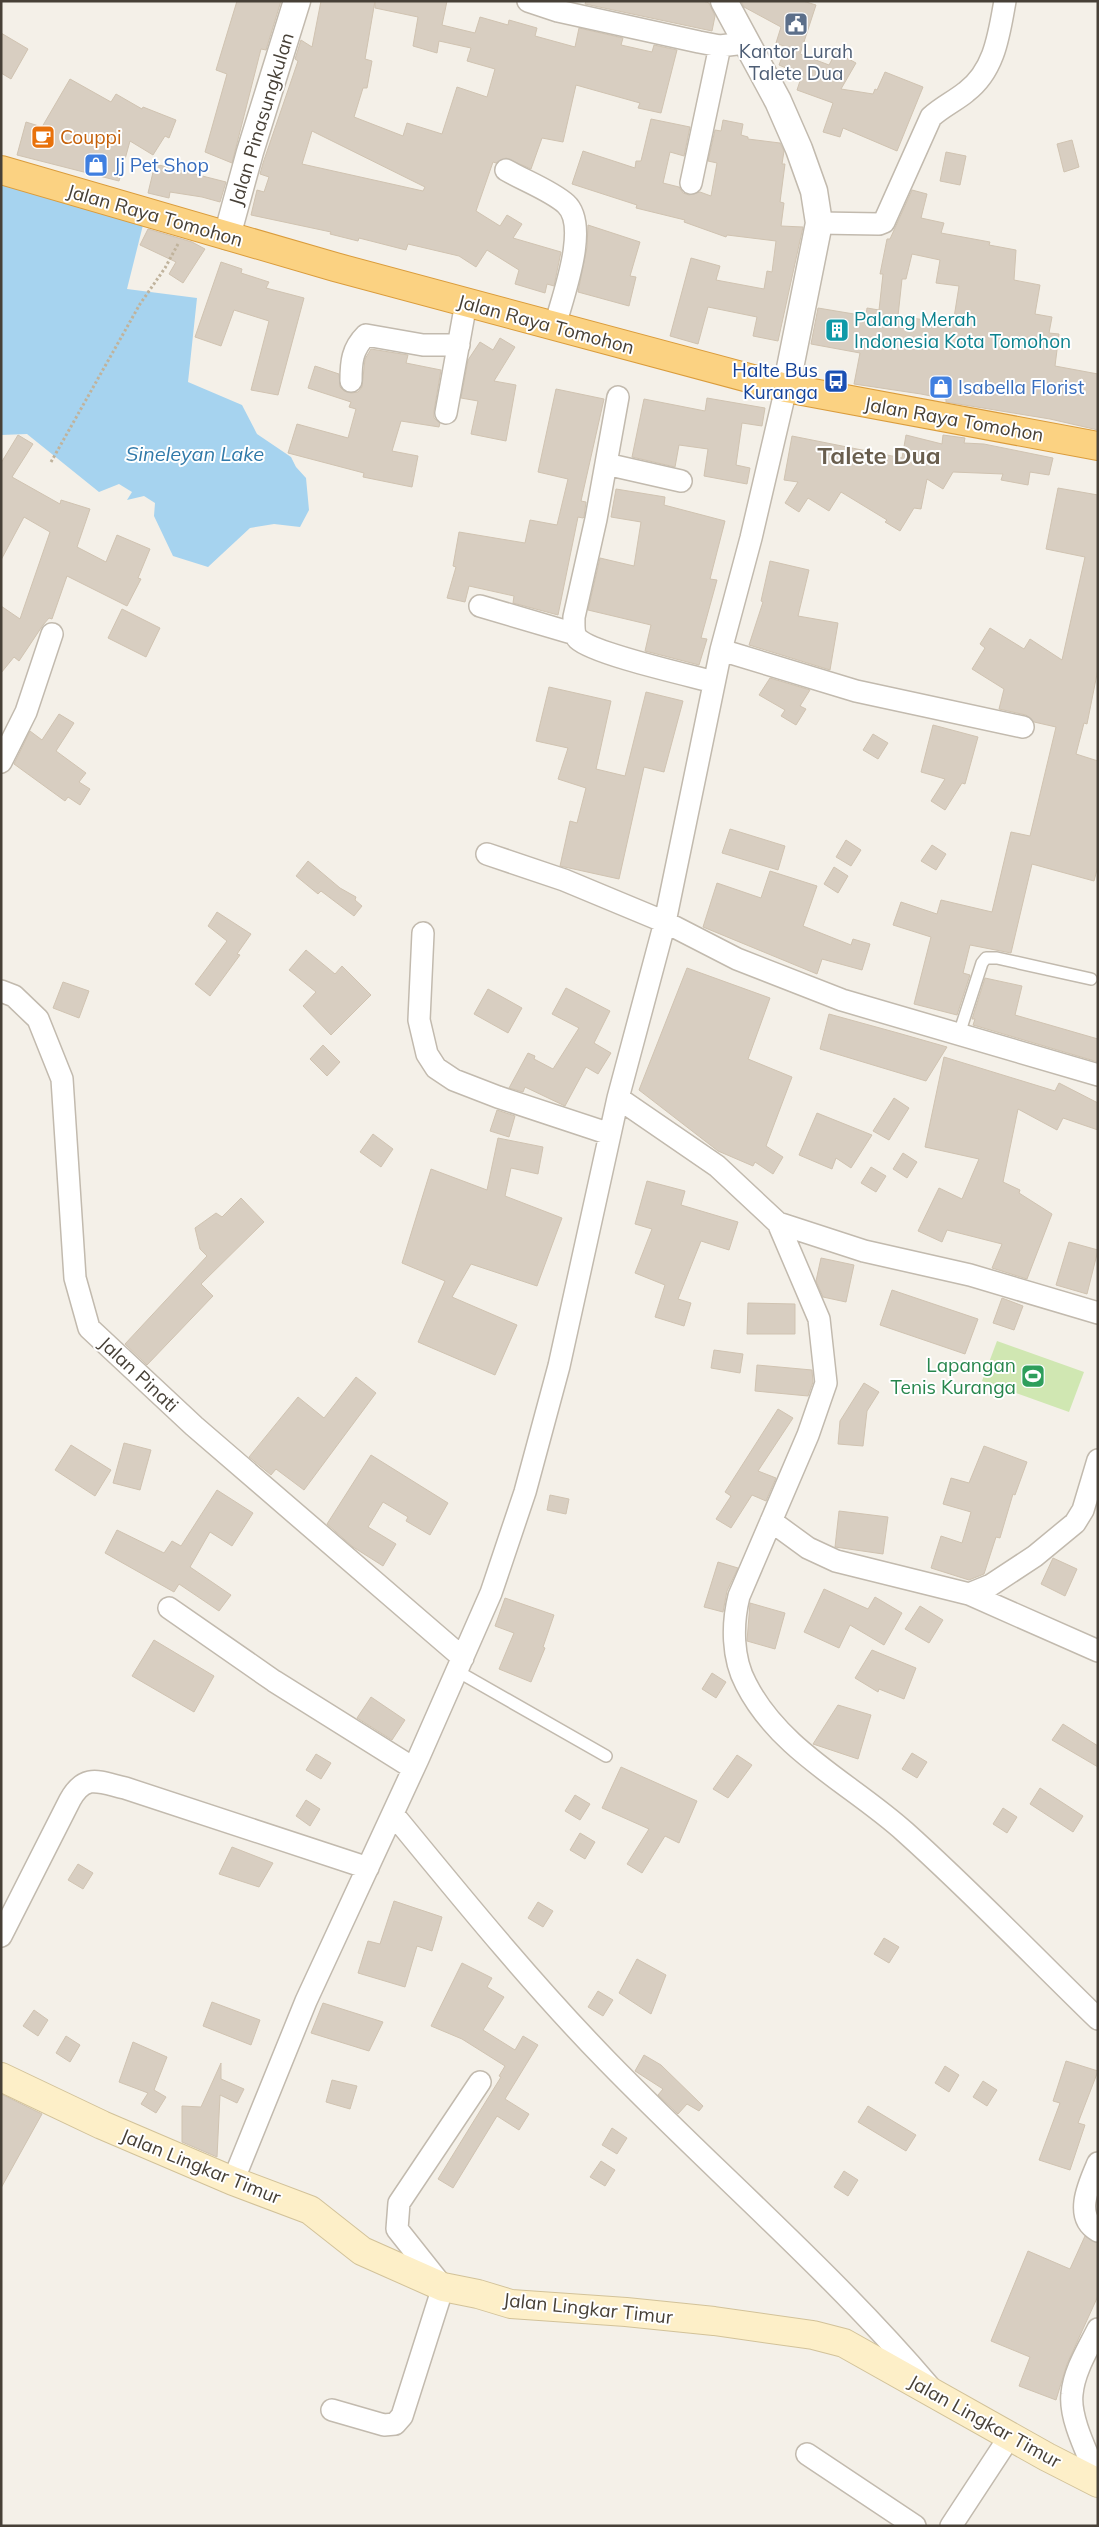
<svg xmlns="http://www.w3.org/2000/svg" width="1099" height="2527" font-family="Mulish,sans-serif">
  <style>
    .green { fill: #d0e7b2 }
    .water { fill: #a6d3ef }
    .building { fill: #d8cec1; stroke: #d0c3b1; fill-rule: evenodd }
    .lines { fill: none; stroke-linecap: round; stroke-linejoin: round }
    .service-casing { stroke: #c2baae; stroke-width: 14 }
    .minor-casing { stroke: #c2baae; stroke-width: 24 }
    .tertiary-casing { stroke: #c2baae; stroke-width: 29 }
    .secondary-casing { stroke: #d2c299; stroke-width: 30 }
    .trunk-casing { stroke: #da9c3c; stroke-width: 30 }
    .path { stroke: #c0b39c; stroke-width: 3; stroke-dasharray: 2.5 2.5; stroke-linecap: butt }
    .service { stroke: #fff; stroke-width: 11 }
    .minor { stroke: #fff; stroke-width: 21 }
    .tertiary { stroke: #fff; stroke-width: 26 }
    .secondary { stroke: #fdefc8; stroke-width: 28 }
    .trunk { stroke: #fbd282; stroke-width: 28 }
    .labels { text-anchor: middle; stroke-width: 4; stroke-linejoin: round; paint-order: stroke }
    .service-label { font-size: 19px; fill: #4e5e75; stroke: #fff }
    .street-label { font-size: 19px; fill: #474037; stroke: #fff }
    .food-label { font-size: 19px; fill: #c56008; stroke: #fff; text-anchor: start }
    .shop-label { font-size: 19px; fill: #366cbe; stroke: #fff; text-anchor: start }
    .culture-label { font-size: 19px; fill: #0d838f; stroke: #fff; text-anchor: start }
    .transit-label { font-size: 19px; fill: #164399; stroke: #fff; text-anchor: end }
    .leisure-label { font-size: 19px; fill: #27864d; stroke: #fff; text-anchor: end }
    .water-label { font-size: 20px; font-style: italic; fill: #3079a9; stroke: #fff }
    .district-label { font-size: 24px; font-weight: bold; fill: #695e4e; stroke: #fff }
  </style>
  <rect width="100%" height="100%" fill="#f4f0e8"/>
  <path class="green" d="M997,1341L1084,1372L1069,1412L982,1381Z"/>
  <path class="water" d="M1,170L146,213L127,289L197,298L188,382L242,405L257,434L291,457L296,467L306,478L309,510L300,527L274,524L250,528L208,567L173,556L154,516L155,503L144,496L127,500L132,492L119,484L99,492L27,434L1,435Z"/>
  <path class="building" d="M237,1H281L266,50L261,49L232,163L205,152L227,74L216,70Z
    M321,1H375L365,59L372,61L367,88H363L354,117L403,136L407,123L442,134L457,87L487,97L495,69L467,61L471,48L439,41L437,53L413,46L418,17L375,8V1H447L442,25L475,33L480,17L508,25L509,20L537,28L535,36L575,47L579,28L623,38L621,45L652,52L654,45L677,50L661,113L638,108L640,103L576,85L563,142L542,138L531,169L506,158L496,163L493,162L476,211L500,226L507,215L522,224L513,238L561,252L554,286L547,284L545,293L515,284L519,270L487,250L476,267L459,256L408,244L406,250L359,238L358,241L330,234L331,232L251,215L257,190L264,192L269,177L260,174L263,163L298,61L295,59L301,40L312,47ZM312,131L425,187L423,191L302,164Z
    M586,1H703L709,3L715,16L712,31L585,4Z
    M741,1H803L816,5L800,54L829,65L836,52L856,63L841,89L873,94L875,89L877,90L885,72L923,87L897,151L843,128L840,137L823,132L833,103L797,90L802,75L779,65L786,47L776,43L781,27L744,7Z
    M1,33L28,49L11,79L1,73Z
    M70,79L111,102L116,94L142,109L143,107L176,120L169,138L165,136L153,155L130,141L119,181L17,155L26,122L42,127Z
    M651,119L690,127L684,156L670,152L663,183L679,187L683,193L689,195L700,192L711,196L717,163L708,161L715,130L721,131L723,120L743,124L741,135L748,137V139L780,143L784,151L782,164H785L780,202L784,203L781,226L803,227L778,341L753,336L757,317L708,307L698,344L670,336L691,258L720,266L716,280L764,289L767,271L772,272L776,241L727,235L726,237L684,222L685,220L636,208L637,205L572,184L583,151L635,168L636,161H641Z
    M1072,140L1079,167L1064,172L1057,144Z
    M946,152L966,156L960,185L940,181Z
    M155,164L226,182L220,202L202,197L170,192L169,198L148,193Z
    M912,190L927,194L921,218L944,223L941,233L990,242L989,245L1016,250L1014,280L1040,285L1035,314L1052,317L1049,333L1059,334L1055,366L1098,374V430L1050,419L946,402V399L921,394L854,384L860,353L811,344L818,308L866,316L867,308L879,310L883,274H880L887,239H890ZM912,254L940,260L936,283L959,286L953,324L898,316L902,279H906Z
    M588,225L640,242L630,276L636,277L629,306L578,292L587,247Z
    M148,229L192,242L205,249L183,283L169,274L176,262L140,245Z
    M221,262L242,269L241,273L269,282L266,288L304,298L278,395L251,390L269,321L234,310L221,346L195,337Z
    M500,338L515,347L494,381L516,385L506,441L471,434L478,401L461,398L468,360L480,342L493,350Z
    M371,349L408,355L406,363L441,370L434,411V418L440,423L439,427L401,421L392,451L418,456L412,487L363,477L364,473L288,453L297,424L348,438L356,409L349,407L351,402L308,388L315,366L339,374L340,387L344,391L351,393L358,392L362,387L365,359Z
    M556,389L604,399L581,501L586,502L584,517L583,518L578,517L558,615L513,603L514,596L469,586L465,602L447,598L456,567L453,566L459,532L525,543L530,520L557,525L568,479L538,472Z
    M707,398L765,408L762,426L742,423L736,465L750,468L747,484L704,476L708,449L679,445L675,467L632,457L644,399L705,411Z
    M18,435L33,444L12,477L60,504L61,500L90,509L77,547L106,562L117,535L150,549L138,578L141,579L127,606L67,576L52,619L49,618L43,625L19,661L14,657L1,673V606L20,619L50,532L24,517L1,560V463Z
    M906,435L942,444L943,435L965,438L964,443L984,444L1053,458L1049,475L1030,472L1028,485L1001,480L1003,474L953,472L943,489L927,479L921,509L914,508L900,531L885,522L887,520L841,492L829,511L808,498L799,512L785,503L798,482L784,480L792,436L902,458Z
    M1058,488L1098,495V669L1087,724L1084,723L1076,754L1098,761V866L1094,881L1032,864L1011,953L970,945L963,973L970,975L957,1015L914,1004L931,937L893,925L901,902L937,914L941,900L992,912L1011,832L1030,836L1056,727L1034,722L1026,715L999,709L1004,689L972,669L985,648L980,644L990,628L1024,649L1030,639L1062,660L1085,557L1046,549Z
    M616,489L665,497L664,505L725,521L710,579L717,580L701,638L707,639L699,665L645,651L651,625L588,610L600,558L634,566L641,522L611,517Z
    M770,561L809,570L798,616L838,623L830,670L749,645L763,602L761,601Z
    M122,609L160,628L146,657L108,638Z
    M770,678L810,690L800,706L806,709L796,725L781,716L785,710L759,695Z
    M549,687L611,701L596,769L625,776L646,692L683,701L664,772L644,767L619,879L560,866L570,821L577,823L586,788L558,779L568,748L536,741Z
    M59,714L74,723L56,751L86,773L79,782L90,789L80,805L68,797L65,801L14,764L30,731L42,740Z
    M933,725L978,737L965,784L962,783L945,810L931,801L945,779L921,772Z
    M873,734L888,743L878,759L863,750Z
    M730,829L785,846L778,870L722,853Z
    M846,840L861,850L851,866L836,857Z
    M932,845L946,854L936,870L921,861Z
    M308,861L340,888L356,897L355,900L362,906L354,916L321,891L318,894L296,876Z
    M834,867L848,876L838,893L824,884Z
    M770,871L817,886L803,926L851,945L853,939L870,944L862,970L822,959L817,974L703,927L717,883L761,898Z
    M217,912L251,934L237,954L240,955L210,996L195,984L227,941L208,926Z
    M306,950L335,974L342,966L371,995L331,1035L303,1006L316,992L289,970Z
    M687,968L770,998L748,1059L792,1077L766,1146L783,1157L773,1174L755,1162L753,1166L718,1151L639,1090Z
    M985,978L1022,986L1015,1015L1098,1039V1062L973,1025L975,1019H972Z
    M63,982L89,991L79,1018L53,1008Z
    M566,988L610,1011L594,1043L611,1053L598,1074L586,1067L565,1106L525,1087L523,1092L509,1088L528,1053L535,1056L534,1059L553,1069L579,1028L552,1014Z
    M488,989L522,1008L508,1033L474,1014Z
    M829,1014L898,1033L947,1047L926,1081L820,1049Z
    M323,1045L340,1062L327,1076L310,1059Z
    M944,1057L1055,1091L1059,1083L1098,1103V1130L1063,1118L1057,1130L1018,1109L1003,1182L1020,1190L1019,1193L1052,1214L1027,1279L992,1268L1002,1244L947,1230L942,1242L918,1231L939,1188L962,1199L979,1159L925,1147Z
    M894,1098L909,1108L889,1140L873,1131Z
    M497,1110L515,1116L509,1137L490,1131Z
    M817,1113L872,1135L851,1168L836,1158L832,1169L799,1155Z
    M373,1134L393,1149L381,1167L360,1152Z
    M498,1138L543,1147L538,1174L511,1168L505,1196L562,1218L537,1286L471,1264L452,1297L517,1325L495,1375L418,1342L445,1281L402,1263L431,1169L487,1190Z
    M903,1153L917,1162L907,1178L893,1169Z
    M871,1167L886,1176L876,1192L861,1183Z
    M647,1181L685,1191L681,1205L738,1222L729,1250L701,1241L678,1299L691,1303L684,1326L655,1317L665,1285L635,1273L652,1229L635,1224Z
    M241,1198L264,1222L201,1284L213,1296L147,1365L125,1344L207,1256L200,1249L195,1228L216,1213L222,1217Z
    M1069,1242L1098,1250L1087,1294L1056,1285Z
    M821,1258L854,1265L846,1302L823,1297L816,1281Z
    M892,1290L978,1319L965,1354L880,1325Z
    M1002,1298L1023,1306L1014,1330L993,1323Z
    M748,1303L795,1304V1334H747Z
    M714,1350L743,1354L740,1373L711,1368Z
    M757,1365L812,1370L813,1382L808,1396L755,1391Z
    M356,1377L376,1393L304,1490L276,1469L271,1475L249,1457L298,1397L324,1418Z
    M864,1383L879,1392L867,1411L863,1446L838,1444L840,1421Z
    M778,1409L793,1418L758,1471L776,1478L766,1501L752,1495L731,1528L716,1519L731,1496L725,1492Z
    M124,1443L151,1450L140,1490L113,1483Z
    M71,1445L111,1470L95,1496L55,1470Z
    M984,1446L1027,1462L1015,1495L1013,1494L1000,1538L996,1537L984,1574L969,1580L931,1568L941,1536L962,1543L971,1512L943,1504L951,1478L969,1483Z
    M371,1455L448,1503L430,1535L406,1521L408,1517L383,1502L368,1527L396,1544L383,1566L353,1547L327,1524Z
    M217,1490L253,1513L232,1546L210,1532L190,1567L231,1595L219,1611L179,1584L174,1592L105,1553L117,1530L164,1553L172,1541L181,1546Z
    M550,1495L569,1499L566,1514L547,1510Z
    M839,1511L888,1517L883,1554L835,1547Z
    M1053,1558L1077,1569L1065,1596L1041,1584Z
    M718,1562L738,1568L727,1591L723,1612L704,1607Z
    M824,1589L868,1609L875,1597L902,1613L884,1645L850,1625L839,1648L804,1632Z
    M505,1598L554,1615L543,1647L545,1648L531,1682L499,1669L514,1633L495,1626Z
    M750,1603L785,1613L775,1649L747,1641Z
    M920,1606L943,1620L929,1643L905,1629Z
    M154,1640L214,1676L194,1712L132,1676Z
    M872,1650L916,1668L904,1699L879,1689L878,1692L855,1678Z
    M712,1673L726,1682L716,1698L702,1689Z
    M371,1697L405,1720L392,1740L357,1718Z
    M838,1705L871,1715L858,1759L813,1744Z
    M1063,1724L1098,1746V1767L1052,1740Z
    M912,1753L927,1762L917,1778L902,1769Z
    M316,1754L331,1763L321,1779L306,1770Z
    M737,1755L752,1765L728,1798L713,1789Z
    M621,1767L697,1801L679,1843L665,1836L642,1873L627,1864L649,1829L602,1808Z
    M1040,1788L1083,1816L1073,1832L1030,1804Z
    M575,1795L590,1804L580,1820L565,1811Z
    M306,1800L320,1809L310,1826L296,1816Z
    M1003,1808L1017,1817L1007,1833L993,1824Z
    M580,1833L595,1842L585,1859L570,1850Z
    M232,1847L273,1863L259,1887L219,1874Z
    M78,1864L93,1873L83,1889L68,1880Z
    M394,1901L442,1917L432,1951L417,1946L405,1987L358,1973L368,1941L380,1944Z
    M538,1902L553,1911L543,1927L528,1918Z
    M884,1938L899,1947L889,1963L874,1954Z
    M637,1959L666,1975L651,2014L619,1993Z
    M462,1963L492,1978L487,1987L504,1997L483,2030L515,2050L523,2036L538,2045L505,2099L529,2114L519,2130L497,2116L453,2188L438,2179L501,2077L499,2076L505,2066L462,2039L431,2026Z
    M598,1991L613,2000L603,2016L588,2007Z
    M212,2002L260,2020L251,2045L203,2026Z
    M323,2003L383,2022L369,2051L311,2033Z
    M34,2010L48,2020L38,2036L23,2026Z
    M66,2036L80,2045L70,2062L56,2053Z
    M133,2042L167,2057L154,2090L166,2097L156,2113L141,2104L148,2093L119,2082Z
    M644,2055L661,2065L703,2106L699,2111L687,2104L678,2114L658,2095L663,2089L635,2071Z
    M1066,2061L1098,2071L1078,2123L1085,2125L1070,2170L1039,2160L1060,2103L1053,2101Z
    M221,2063V2079L244,2089L237,2103L220,2095L217,2157L182,2142V2106L201,2107Z
    M945,2066L959,2075L949,2092L935,2083Z
    M332,2080L357,2086L350,2109L326,2102Z
    M983,2081L997,2090L987,2106L973,2097Z
    M1,2094L42,2114L1,2188Z
    M868,2106L916,2135L906,2151L858,2122Z
    M612,2128L627,2138L617,2154L602,2145Z
    M601,2161L615,2170L605,2186L590,2177Z
    M844,2171L858,2180L848,2196L834,2187Z
    M1085,2236L1098,2243V2296L1067,2364L1056,2400L1019,2386L1030,2357L991,2341L1028,2251L1070,2269Z"/>
  <g class="lines">
    <g class="service-casing">
      <path id="service" d="M959,1034L982,963L986,958H997L1091,979
        M457,1671L606,1756"/>
    </g>
    <g class="minor-casing">
      <path id="minor" d="M528,1L558,11L699,42L720,46L745,43
        M506,170C523,180 552,191 566,204C590,226 562,298 555,326
        M691,183L720,46
        M819,223L879,224L884,222L931,117C942,107 955,101 966,92C995,70 999,34 1005,1
        M351,381C351,362 352,349 366,335L423,345H459
        M786,388L751,538L721,650L665,922L618,1098L717,1166L778,1223L864,1251L970,1275L1098,1313
        M618,397L596,519L574,617C574,624 573,634 578,639C594,654 688,675 714,682
        M446,413L466,303
        M606,464L681,481
        M480,606L575,634
        M721,650L856,691L1023,727
        M1,762L26,712L52,634
        M487,854L564,880L665,922L737,959L842,1000L1098,1075
        M423,933L419,1020L427,1054L436,1068L454,1080L498,1097L610,1134
        M1,991L14,996L38,1019L62,1079L75,1278L89,1328L194,1426L463,1658
        M778,1223L819,1319L826,1383L808,1435L739,1596C732,1624 732,1658 746,1684C780,1751 852,1784 905,1832C972,1892 1034,1957 1098,2019
        M771,1521L808,1548L836,1561L969,1594L991,1585L1035,1556L1075,1523L1083,1510L1098,1460
        M969,1594L1098,1651
        M169,1608L274,1681L413,1768
        M393,1814C462,1898 531,1983 607,2061C713,2170 830,2270 929,2386
        M1,1936L70,1800C85,1773 99,1782 125,1788L368,1868
        M1098,2163C1089,2184 1073,2217 1098,2231
        M233,2181L306,2001L418,1759L491,1593L525,1492L559,1366L618,1098
        M1098,2329C1088,2349 1074,2371 1072,2394C1069,2419 1089,2456 1098,2479
        M332,2410L384,2425L395,2424L402,2416L443,2287L397,2229L399,2203L480,2082
        M807,2454L915,2526
        M951,2526L1010,2436"/>
    </g>
    <g class="tertiary-casing">
      <path id="tertiary" d="M724,1L778,101L799,149L814,191L819,223L786,388
        M227,236L250,152L297,1"/>
    </g>
    <g class="secondary-casing">
      <path id="secondary" d="M1,2077L102,2125L233,2181L310,2210L362,2251L443,2287L478,2294L511,2304L626,2312L714,2321L813,2335L844,2343L1047,2457L1098,2483"/>
    </g>
    <g class="trunk-casing">
      <path id="trunk" d="M1,170L335,267L786,388L1098,446"/>
    </g>
    <path class="path" d="M51,462L140,304L165,268L178,244"/>
    <use href="#service" class="service"/>
    <use href="#minor" class="minor"/>
    <use href="#tertiary" class="tertiary"/>
    <use href="#secondary" class="secondary"/>
    <use href="#trunk" class="trunk"/>
  </g>
  <defs>
    <g id="civic-square" transform="scale(1.25)"><rect x="-9" y="-9" width="18" height="18" rx="4" fill="#5c6f8a" stroke="#fff"/><path d="M-.6-6.5H3V-4.5H.6V-3L4-1V1h2V6H-6V1h2V-1L-.6-3ZM-1.2 2.5V6h2.4V2.5Z" fill="#fff"/></g>
    <g id="cafe-square" transform="scale(1.25)"><rect x="-9" y="-9" width="18" height="18" rx="4" fill="#e8710a" stroke="#fff"/><path d="M-5.5-4.5H6V0H3Q3 3.5 0 3.5H-2.5Q-5.5 3.5-5.5 0ZM3-3.2v2h1.7v-2ZM-6 4.5H4V6H-6Z" fill="#fff"/></g>
    <g id="shop-square" transform="scale(1.25)"><rect x="-9" y="-9" width="18" height="18" rx="4" fill="#3f7fe0" stroke="#fff"/><path d="M-5-2.5h2.3a2.7 3.5 0 0 1 5.4 0H5L5.5 6h-11ZM-1.5-2.5h3a1.5 2.3 0 0 0-3 0Z" fill="#fff"/></g>
    <g id="building-square" transform="scale(1.25)"><rect x="-9" y="-9" width="18" height="18" rx="4" fill="#0f9aa8" stroke="#fff"/><path d="M-4-6H4V6H1V3H-1V6H-4ZM-2.5-4.3h1.7v1.8h-1.7ZM.8-4.3h1.7v1.8H.8ZM-2.5-1h1.7V.8h-1.7ZM.8-1h1.7V.8H.8Z" fill="#fff"/></g>
    <g id="bus-square" transform="scale(1.25)"><rect x="-9" y="-9" width="18" height="18" rx="4" fill="#1a4fb4" stroke="#fff"/><path d="M-5-6H5V4H4V6H2V4H-2V6H-4V4H-5ZM-3.5-4V0h7V-4ZM-3.5 1.2v1.5H-2V1.2ZM2 1.2v1.5H3.5V1.2Z" fill="#fff"/></g>
    <g id="stadium-square" transform="scale(1.25)"><rect x="-9" y="-9" width="18" height="18" rx="4" fill="#2e9e5b" stroke="#fff"/><path d="M0-5a6.5 5 0 1 0 0 10a6.5 5 0 1 0 0-10ZM-3.5-1.8h7v3.6h-7Z" fill="#fff"/></g>
  </defs>
  <g fill-rule="evenodd">
    <use href="#civic-square" x="796" y="24"/>
    <use href="#cafe-square" x="43" y="137"/>
    <use href="#shop-square" x="96" y="165"/>
    <use href="#building-square" x="837" y="330"/>
    <use href="#bus-square" x="836" y="381"/>
    <use href="#shop-square" x="941" y="387"/>
    <use href="#stadium-square" x="1033" y="1376"/>
  </g>
  <g class="labels">
    <g class="service-label">
      <text x="796" y="58">Kantor Lurah<tspan x="796" dy="22">Talete Dua</tspan></text>
    </g>
    <g class="street-label">
      <text transform="translate(261 119) rotate(-73)" y="7">Jalan Pinasungkulan</text>
      <text transform="translate(155 215) rotate(16)" y="7">Jalan Raya Tomohon</text>
      <text transform="translate(546 324) rotate(15)" y="7">Jalan Raya Tomohon</text>
      <text transform="translate(954 419) rotate(10)" y="7">Jalan Raya Tomohon</text>
      <text transform="translate(139 1374) rotate(43)" y="7">Jalan Pinati</text>
      <text transform="translate(201 2166) rotate(22)" y="7">Jalan Lingkar Timur</text>
      <text transform="translate(588 2308) rotate(6)" y="7">Jalan Lingkar Timur</text>
      <text transform="translate(985 2421) rotate(29)" y="7">Jalan Lingkar Timur</text>
    </g>
    <g class="food-label">
      <text x="60" y="144">Couppi</text>
    </g>
    <g class="shop-label">
      <text x="114" y="172">Jj Pet Shop</text>
      <text x="958" y="394">Isabella Florist</text>
    </g>
    <g class="culture-label">
      <text x="854" y="326">Palang Merah<tspan x="854" dy="22">Indonesia Kota Tomohon</tspan></text>
    </g>
    <g class="transit-label">
      <text x="818" y="377">Halte Bus<tspan x="818" dy="22">Kuranga</tspan></text>
    </g>
    <g class="leisure-label">
      <text x="1016" y="1372">Lapangan<tspan x="1016" dy="22">Tenis Kuranga</tspan></text>
    </g>
    <g class="water-label">
      <text x="195" y="461">Sineleyan Lake</text>
    </g>
    <g class="district-label">
      <text x="879" y="464">Talete Dua</text>
    </g>
  </g>
  <rect width="1099" height="2527" fill="none" stroke="#474037" stroke-width="5"/>
</svg>
